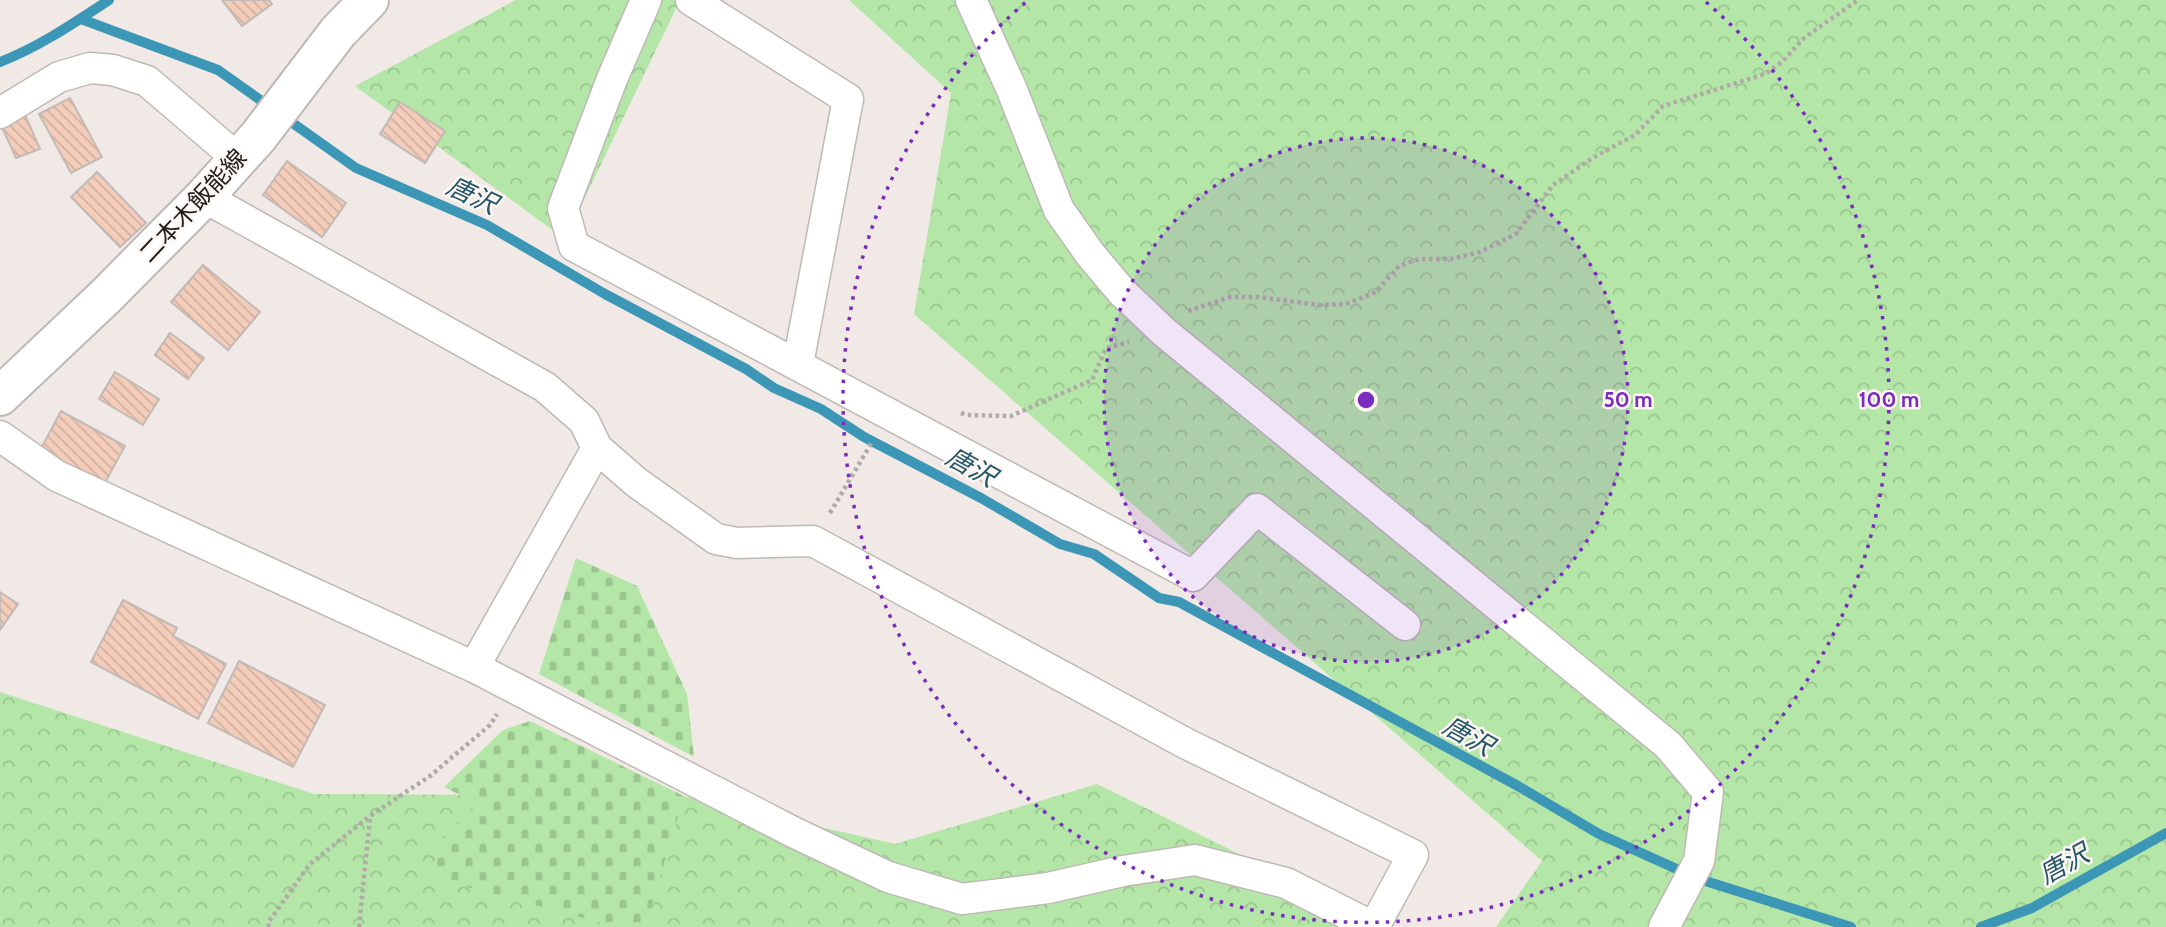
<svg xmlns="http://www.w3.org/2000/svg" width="2166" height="927" font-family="Cabin,'Noto Sans JP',sans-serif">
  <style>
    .forest { fill: url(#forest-crowns) }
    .cemetery { fill: url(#cemetery-stones) }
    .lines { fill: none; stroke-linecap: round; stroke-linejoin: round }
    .stream { stroke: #3c96b6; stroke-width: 10 }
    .building { fill: url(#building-back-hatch); stroke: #c1bab7; stroke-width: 2 }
    .minor-casing { stroke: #bfb9b6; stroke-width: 33 }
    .secondary-casing { stroke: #bfb9b6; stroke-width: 42 }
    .path { stroke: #b1aba8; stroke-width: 4.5; stroke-dasharray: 3.5 3.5; stroke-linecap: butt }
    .minor { stroke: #fff; stroke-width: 30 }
    .secondary { stroke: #fff; stroke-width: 38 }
    .ring { fill: none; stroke: #7b2cbf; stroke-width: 3.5; stroke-dasharray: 3.5 7 }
    .labels { text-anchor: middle; stroke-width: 5; stroke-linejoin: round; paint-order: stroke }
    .street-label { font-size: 24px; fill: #1f1c1b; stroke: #fdf6f3 }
    .water-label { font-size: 26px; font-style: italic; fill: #225669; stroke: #fdf6f3 }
    .centre { fill: #7b2cbf; stroke: #fdf6f3; stroke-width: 3.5 }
    .ring-label { font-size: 21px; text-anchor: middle; font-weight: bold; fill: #7b2cbf; stroke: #fdf6f3; stroke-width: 5; stroke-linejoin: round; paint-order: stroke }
  </style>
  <defs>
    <pattern id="forest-crowns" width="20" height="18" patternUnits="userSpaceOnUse" patternTransform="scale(1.75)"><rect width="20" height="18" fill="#b3e6a7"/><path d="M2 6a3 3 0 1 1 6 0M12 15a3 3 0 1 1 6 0" fill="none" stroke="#9ac58f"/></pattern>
    <pattern id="cemetery-stones" width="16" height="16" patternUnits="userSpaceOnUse" patternTransform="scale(1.75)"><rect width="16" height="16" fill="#b3e6a7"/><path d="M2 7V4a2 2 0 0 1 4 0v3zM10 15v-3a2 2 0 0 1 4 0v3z" fill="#9ac58f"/></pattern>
    <pattern id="building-back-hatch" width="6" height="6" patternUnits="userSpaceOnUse" patternTransform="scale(1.75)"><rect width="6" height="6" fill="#f4cdba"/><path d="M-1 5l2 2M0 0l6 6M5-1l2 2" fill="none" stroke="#d1af9f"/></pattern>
  </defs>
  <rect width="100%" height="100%" fill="#f0e9e5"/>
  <path class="forest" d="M516,0H680L565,239L355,86Z
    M849,0H2166V927H1496L1542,861L914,314L951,93Z
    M0,692L314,794L684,796L895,844L1097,784L1387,927H0Z"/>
  <path class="cemetery" d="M576,558L637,586L687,694L694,757L539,674Z
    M530,721L684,796L645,927H617L433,878L436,844L477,803L444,787L503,730Z"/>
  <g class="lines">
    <path class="stream" d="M81,19L218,70L356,168L487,225L605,294L746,369L774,388L821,409L864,437L981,498L1060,544L1094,554L1159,598L1179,602L1518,786L1599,834L1699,879L1851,927
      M0,62C39,47 74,23 109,0
      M1981,927L2032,908L2166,833"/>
  </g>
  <path class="building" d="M222,0H269L272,4L242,26Z
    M70,98L102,157L71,173L39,114Z
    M400,102L445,131L425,163L380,134Z
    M25,115L40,149L16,158L1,125Z
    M287,161L346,203L322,237L263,195Z
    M97,172L146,223L120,247L71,197Z
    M203,265L260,312L228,350L171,302Z
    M170,333L204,358L188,379L155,355Z
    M115,372L159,399L143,425L99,399Z
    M61,411L125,446L101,490L38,454Z
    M0,592L18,604L0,630Z
    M123,600L177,628L173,636L226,664L198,719L91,662Z
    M239,661L325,705L293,767L208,723Z"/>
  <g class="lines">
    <g class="minor-casing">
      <path id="minor" d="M646,0L612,79L563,208L574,246L1193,576L1257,509L1405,625
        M691,0L848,99L798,364
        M971,0L1012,90L1059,210L1090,254L1122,292L1164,332L1668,745L1708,792L1699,861L1664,927
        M0,113L59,77L90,68L113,70L147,81L238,159
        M204,197L545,387L584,421L597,448L636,482L716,539L737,543L813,541L1185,743L1413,855L1374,927
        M0,436L57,476L474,667L793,832L888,877L962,899L1048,888L1123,871L1195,860L1286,883L1373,927
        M474,667L597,448"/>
    </g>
    <g class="secondary-casing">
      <path id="secondary" d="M0,396L106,296L204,197L258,137L338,32L369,0"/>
    </g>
    <path class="path" d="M1188,311L1230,297H1258L1319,305L1346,304L1376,292L1399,266L1419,259H1451L1480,252L1516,234L1553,185L1594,157L1635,135L1663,106L1765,74L1782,62L1804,38L1858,0
      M961,413L967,415L1011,416L1092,380L1106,348L1129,342
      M830,513L872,442
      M269,927L268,923L310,864L370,816L430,776L490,725L497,714
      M359,927L370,817"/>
    <use href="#minor" class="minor"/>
    <use href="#secondary" class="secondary"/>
  </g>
  <circle cx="1366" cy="400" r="262" fill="#7b2cbf" fill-opacity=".12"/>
  <g class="ring">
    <circle cx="1366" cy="400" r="262"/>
    <path d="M1706 2A523 523 0 1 1 1026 2"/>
  </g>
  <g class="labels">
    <g class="street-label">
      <text transform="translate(193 206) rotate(-47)" y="8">二本木飯能線</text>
    </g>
    <g class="water-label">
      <text transform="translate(472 195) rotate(25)" y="9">唐沢</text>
      <text transform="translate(971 467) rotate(29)" y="9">唐沢</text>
      <text transform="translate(1468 736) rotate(29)" y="9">唐沢</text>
      <text transform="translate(2064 864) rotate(-29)" y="9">唐沢</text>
    </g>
  </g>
  <circle cx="1366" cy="400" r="10" class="centre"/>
  <g class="ring-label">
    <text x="1628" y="407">50 m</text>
    <text x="1889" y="407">100 m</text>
  </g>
</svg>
